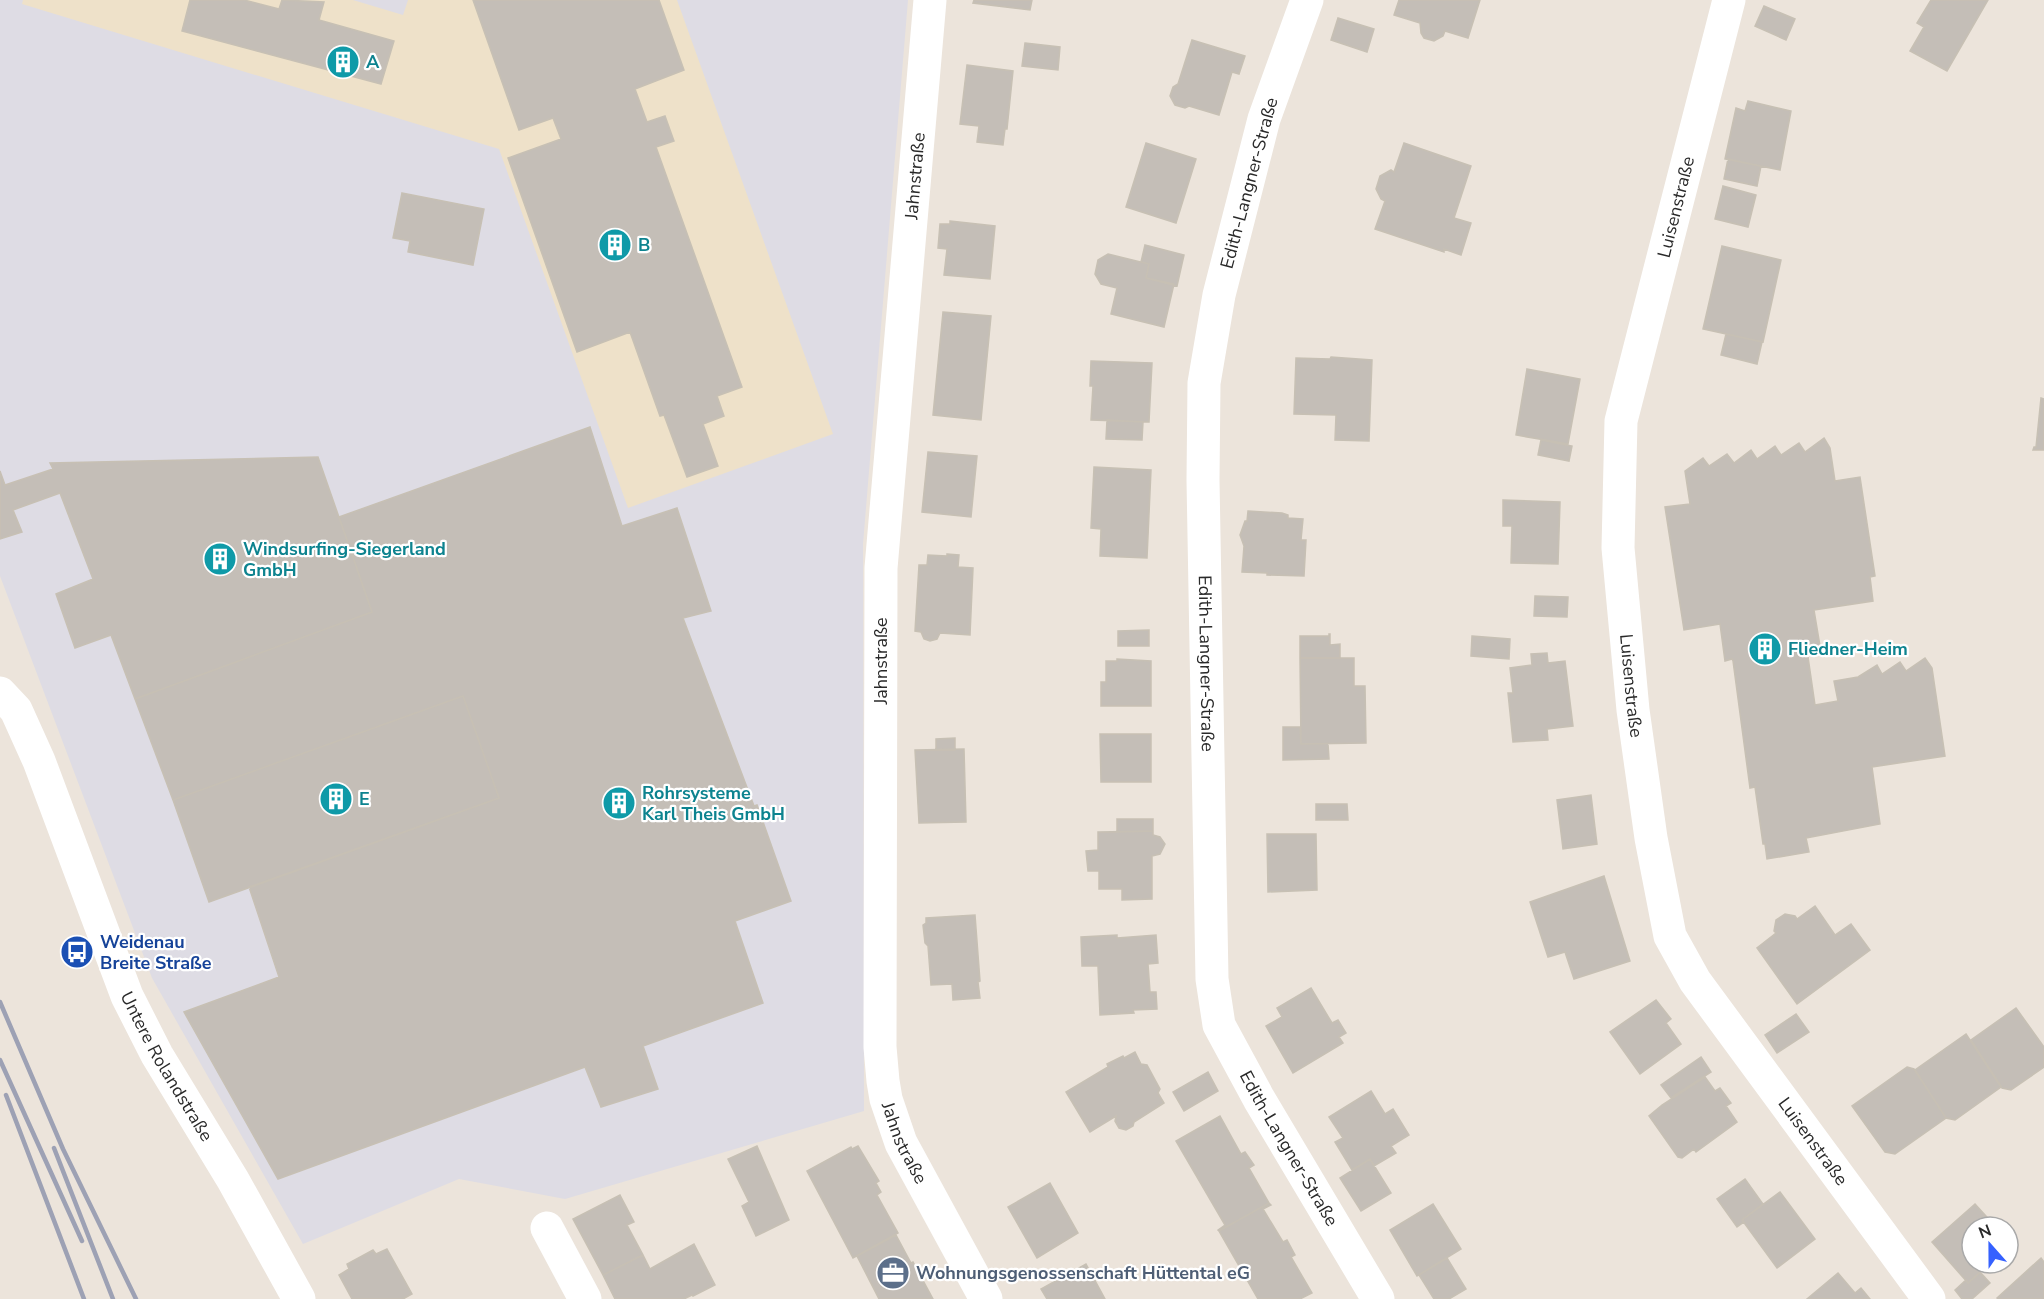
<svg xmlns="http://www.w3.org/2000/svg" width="2044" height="1299" font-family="'Nunito Sans',sans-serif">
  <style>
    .industrial { fill: #dedce4 }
    .education { fill: #eee1c9 }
    .building { fill: #c4beb7; stroke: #c7c0b4; stroke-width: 1.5 }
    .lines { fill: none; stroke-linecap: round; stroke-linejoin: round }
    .minor { stroke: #fff; stroke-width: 33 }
    .rail { stroke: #9da1b4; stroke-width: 4.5 }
    .labels { text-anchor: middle; stroke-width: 4.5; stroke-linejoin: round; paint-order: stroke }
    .culture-label { font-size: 18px; font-weight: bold; fill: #0d838f; stroke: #fff; text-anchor: start }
    .street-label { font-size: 18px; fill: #292929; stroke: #fff }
    .transit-label { font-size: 18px; font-weight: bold; fill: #164399; stroke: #fff; text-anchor: start }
    .service-label { font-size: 18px; font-weight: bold; fill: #4e5e75; stroke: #fff; text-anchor: start }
  </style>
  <rect width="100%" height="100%" fill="#ece4db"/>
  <path class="industrial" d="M0,0H908L863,544L864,1111L565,1199L459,1179L303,1244L152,978L0,576Z"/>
  <path class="education" d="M23,0H353L403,15L408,0H677L833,434L628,508L499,149L22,4Z"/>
  <path class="building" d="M190,0H244L279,9L282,0L324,2L319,20L394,41L381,84L182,31Z
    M473,0H659L684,70L635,89L647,122L665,116L674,141L656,147L742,387L717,396L724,416L703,424L718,466L687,477L664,415L660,416L630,332L577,352L508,158L561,139L553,118L519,130Z
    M974,0H1032L1030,10L973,3Z
    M1399,0H1480L1468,38L1445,31L1443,36L1434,41L1424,38L1421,33L1420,23L1394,15Z
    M1931,0H1988L1947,71L1910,51L1924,27L1917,23Z
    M1764,6L1795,19L1786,40L1755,26Z
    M1338,18L1374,29L1367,52L1331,40Z
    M1192,40L1245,56L1239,74L1232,72L1219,115L1189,106L1185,108L1175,105L1170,96L1173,87L1178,84Z
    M1025,43L1060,47L1058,70L1022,66Z
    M967,65L1013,71L1007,129H1005L1003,145L977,142L979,126L960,124Z
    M1748,101L1791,111L1780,170L1725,159L1736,108L1745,111Z
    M1146,143L1196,159L1176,223L1126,207Z
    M1404,143L1471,166L1454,218L1471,223L1461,255L1444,249V252L1375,229L1385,201L1381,199L1376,189L1380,176L1391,170L1394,172Z
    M1728,159L1761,166L1757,186L1724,179Z
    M1723,186L1756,195L1748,227L1715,219Z
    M402,193L484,209L473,265L408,252L410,241L393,238Z
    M950,221L995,226L990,279L944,275L947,249L938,248L940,224H950Z
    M1145,245L1184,255L1177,286L1146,278L1149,264L1141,262Z
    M1722,246L1781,260L1763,342L1703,329Z
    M1108,254L1149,264L1146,278L1174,284L1164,327L1111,314L1117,288L1101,284L1095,274L1098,260Z
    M943,312L991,316L981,420L933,415Z
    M1726,334L1762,342L1757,364L1721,355Z
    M1331,357L1372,360L1369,441L1335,440L1336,415L1294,414L1296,358L1330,359Z
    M1091,361L1152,363L1149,422L1091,420L1093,386H1090Z
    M1527,369L1580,379L1568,444L1516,435Z
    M2041,398L2044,399V450H2033L2034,447H2036Z
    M1107,420L1143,422L1142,440L1106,439Z
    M590,427L622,526L677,508L711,611L683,618L754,806L757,805L791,901L735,921L763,1003L643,1046L658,1089L601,1107L585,1067L278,1179L184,1012L279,977L249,887L499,798L463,696L173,800L135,699L372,612L339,517Z
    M1824,438L1830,448L1835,481L1860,477L1875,576L1870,577L1873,601L1814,610L1820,646L1808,648L1807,650L1815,705L1838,701L1834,681L1858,677L1877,665L1882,674L1900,662L1906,671L1925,658L1932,668L1945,756L1872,767L1880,824L1806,838L1809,852L1767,859L1765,844H1763L1755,787L1750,788L1733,661L1732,659L1725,661L1720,624L1684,630L1665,507L1690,504L1685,471L1703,458L1709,466L1727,454L1734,463L1751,450L1757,459L1775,446L1781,455L1799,443L1805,452Z
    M1541,440L1572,446L1569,461L1538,455Z
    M928,452L977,456L971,517L922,512Z
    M318,457L372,612L135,699L111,635L75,648L56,594L93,579L60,493L13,510L22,532L0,539V471L5,485L53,469L50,463Z
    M1094,467L1151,470L1147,558L1100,556L1101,529L1091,528Z
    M1503,500L1560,502L1558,564L1511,563L1512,526H1503Z
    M1248,511L1282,513L1288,515V518L1303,519L1301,540H1306L1304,576L1267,575V573L1242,572L1244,546L1240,535L1245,521H1247Z
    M947,554L959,555L958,567L973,568L970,635L940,633L937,639L930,641L924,639L921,632L915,631L919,565H927L928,555L947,556Z
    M1535,596L1568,597L1567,617L1534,616Z
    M1149,630V646H1118V631Z
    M1329,634H1330V645L1340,644V658H1300V636H1329Z
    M1472,636L1510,639L1509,659L1471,656Z
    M1547,653L1548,663L1565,661L1573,726L1547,729L1548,740L1513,742L1508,693H1513L1510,668L1532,665L1531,654Z
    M1300,658H1354V686H1365L1366,743L1301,744Z
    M1117,659L1151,661V706H1101V682H1106V661H1117Z
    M463,696L499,798L209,902L173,800Z
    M1283,727H1300L1301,744H1328L1329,759L1283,760Z
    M1100,734H1151V782H1101Z
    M955,738V750H936V739Z
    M964,749L966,822L919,823L915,750Z
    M1591,795L1597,844L1563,849L1557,800Z
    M1316,804H1347L1348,820H1316Z
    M1117,819H1153V831L1117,832Z
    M1153,831V835L1160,837L1165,844L1160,854L1152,856V899L1122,900V889H1099V871H1088L1086,851L1098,850V832Z
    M1267,834H1316L1317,890L1268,892Z
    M1604,876L1630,961L1574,979L1565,952L1548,957L1530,902Z
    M1815,906L1835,935L1851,924L1870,950L1797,1004L1757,948L1776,933L1774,931L1776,920L1785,914L1795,916L1797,919Z
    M975,915L980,981L978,982L980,998L953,1000L952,984L931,985L928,946L925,943L923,925L926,923V918Z
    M1117,935V938L1156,935L1158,963L1148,964L1150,992H1156L1157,1009L1133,1010L1134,1013L1100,1015L1098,966H1082L1081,937Z
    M1311,988L1332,1023L1338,1020L1346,1033L1339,1037L1343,1043L1293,1073L1266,1026L1282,1017L1277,1008Z
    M1656,1000L1671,1019L1666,1023L1681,1044L1640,1074L1610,1032Z
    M2016,1008L2044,1047V1067L2011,1090L2002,1088L1971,1040Z
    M1796,1014L1809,1032L1777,1053L1765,1035Z
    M1966,1034L2001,1087L1955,1120L1946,1118L1915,1070Z
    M1135,1052L1141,1064L1147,1065L1160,1089L1158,1093L1164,1103L1134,1122L1133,1126L1126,1130L1119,1128L1115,1121L1116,1116L1090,1132L1066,1092L1108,1067L1107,1064L1123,1056L1124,1058Z
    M1701,1057L1711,1072L1671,1098L1661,1085Z
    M1907,1067L1914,1069L1946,1118L1895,1154L1885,1152L1852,1106Z
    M1208,1072L1218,1091L1184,1111L1173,1092Z
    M1705,1077L1715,1091L1720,1088L1731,1103L1726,1106L1737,1122L1696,1152L1694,1149L1682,1158L1678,1157L1649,1116L1662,1105Z
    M1371,1091L1385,1114L1393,1109L1409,1135L1391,1146L1396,1153L1374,1166L1370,1159L1352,1170L1335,1142L1343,1138L1329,1117Z
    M1220,1116L1241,1154L1245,1152L1254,1165L1249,1168L1269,1203L1219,1231L1218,1230L1225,1225L1176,1141Z
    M757,1146L789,1220L756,1236L742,1206L749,1202L728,1159Z
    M858,1146L879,1181L876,1183L881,1192L877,1195L898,1233L853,1258L807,1171L851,1147L852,1149Z
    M1370,1159L1391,1193L1361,1211L1340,1178Z
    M1745,1179L1763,1204L1742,1220L1744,1222L1737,1227L1717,1199Z
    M1050,1183L1078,1233L1037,1258L1008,1207Z
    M1780,1192L1815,1239L1777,1268L1742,1220Z
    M620,1195L634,1222L627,1225L643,1255L603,1275L573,1219Z
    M1269,1203L1271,1205L1263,1209L1283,1242L1287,1240L1295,1255L1291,1257L1312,1293L1300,1299H1258L1219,1231Z
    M1433,1204L1461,1249L1417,1276L1390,1230Z
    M1975,1204L1996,1227H1972V1263H1991L1968,1283L1932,1242Z
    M896,1235L911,1263L913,1262L933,1299H879L857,1256Z
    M694,1244L715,1285L693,1296L692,1295L684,1299H615L603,1275L643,1255L650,1269Z
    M387,1249L412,1294L403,1299H352L339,1275L349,1269L347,1264L373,1250L376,1254Z
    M1447,1258L1466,1289L1449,1299H1434L1419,1275Z
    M2041,1258L2044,1262V1299H1998L1997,1298Z
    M1086,1264L1105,1299H1047L1041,1289Z
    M1980,1272L1990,1283L1972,1299H1962L1955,1290L1966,1280L1968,1283Z
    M1838,1273L1855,1293L1861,1288L1870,1299H1807Z"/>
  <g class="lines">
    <g class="minor">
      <path id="s1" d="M930,0L881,568L880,1047L883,1081L886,1099L901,1143L986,1299"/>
      <path id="s2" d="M1307,0L1264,119L1219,295L1204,383L1203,480L1212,979L1219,1025L1259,1099L1378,1299"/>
      <path id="s3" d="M1729,0L1621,421L1618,548L1633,710L1651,838L1670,936L1695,981L1929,1299"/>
      <path id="s4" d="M0,693L16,710L39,761L127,996L157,1055L233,1180L299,1299"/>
      <path d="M547,1228L585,1299"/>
    </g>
    <path class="rail" d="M0,1002L63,1149L136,1299
      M0,1060L82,1241
      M6,1095L84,1299
      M54,1148L113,1299"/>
  </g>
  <defs>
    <g id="building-disc" transform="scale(1.725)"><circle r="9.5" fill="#0f9aa8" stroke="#fff"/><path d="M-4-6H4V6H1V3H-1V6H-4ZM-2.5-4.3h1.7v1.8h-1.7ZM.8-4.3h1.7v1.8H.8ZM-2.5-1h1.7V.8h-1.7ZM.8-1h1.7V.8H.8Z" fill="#fff"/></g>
    <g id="bus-disc" transform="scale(1.725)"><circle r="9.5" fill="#1a4fb4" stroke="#fff"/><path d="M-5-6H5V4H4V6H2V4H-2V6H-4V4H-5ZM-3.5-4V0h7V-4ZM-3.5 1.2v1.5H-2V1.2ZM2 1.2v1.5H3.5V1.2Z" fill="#fff"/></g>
    <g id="office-disc" transform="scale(1.725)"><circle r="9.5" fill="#5c6f8a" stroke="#fff"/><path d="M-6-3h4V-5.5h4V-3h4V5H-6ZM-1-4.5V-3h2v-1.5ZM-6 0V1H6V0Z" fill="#fff"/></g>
  </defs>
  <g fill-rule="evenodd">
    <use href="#building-disc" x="343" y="62"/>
    <use href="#building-disc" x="615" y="245"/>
    <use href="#building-disc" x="220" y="559"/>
    <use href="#building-disc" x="1765" y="649"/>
    <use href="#building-disc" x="336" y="799"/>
    <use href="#building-disc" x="619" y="803"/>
    <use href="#bus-disc" x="77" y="952"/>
    <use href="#office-disc" x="893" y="1273"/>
  </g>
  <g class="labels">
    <g class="culture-label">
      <text x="366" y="68">A</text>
      <text x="638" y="251">B</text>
      <text x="243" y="555">Windsurfing-Siegerland<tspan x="243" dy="21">GmbH</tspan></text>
      <text x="1788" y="655">Fliedner-Heim</text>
      <text x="642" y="799">Rohrsysteme<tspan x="642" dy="21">Karl Theis GmbH</tspan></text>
      <text x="359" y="805">E</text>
    </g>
    <g class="street-label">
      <text transform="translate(915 176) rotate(-85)" y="6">Jahnstraße</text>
      <text transform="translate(1249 183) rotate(-75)" y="6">Edith-Langner-Straße</text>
      <text transform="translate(1676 207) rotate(-76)" y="6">Luisenstraße</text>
      <text transform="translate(881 661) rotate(-90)" y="6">Jahnstraße</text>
      <text dy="6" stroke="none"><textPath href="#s2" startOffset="678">Edith-Langner-Straße</textPath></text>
      <text dy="6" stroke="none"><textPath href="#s3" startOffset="700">Luisenstraße</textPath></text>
      <text dy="6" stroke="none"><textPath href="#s4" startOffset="411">Untere Rolandstraße</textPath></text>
      <text dy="6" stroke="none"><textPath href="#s3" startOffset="1204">Luisenstraße</textPath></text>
      <text dy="6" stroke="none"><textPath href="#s1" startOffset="1149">Jahnstraße</textPath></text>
      <text dy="6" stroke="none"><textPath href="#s2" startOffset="1182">Edith-Langner-Straße</textPath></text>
    </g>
    <g class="transit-label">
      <text x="100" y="948">Weidenau<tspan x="100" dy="21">Breite Straße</tspan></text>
    </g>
    <g class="service-label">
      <text x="916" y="1279">Wohnungsgenossenschaft Hüttental eG</text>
    </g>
  </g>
  <g transform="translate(1990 1245) rotate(339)"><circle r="28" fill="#ffffff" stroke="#a9a9a9" stroke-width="1.5"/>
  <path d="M0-4.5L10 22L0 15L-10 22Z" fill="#3561ff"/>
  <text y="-9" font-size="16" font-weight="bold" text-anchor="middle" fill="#292929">N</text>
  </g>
</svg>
